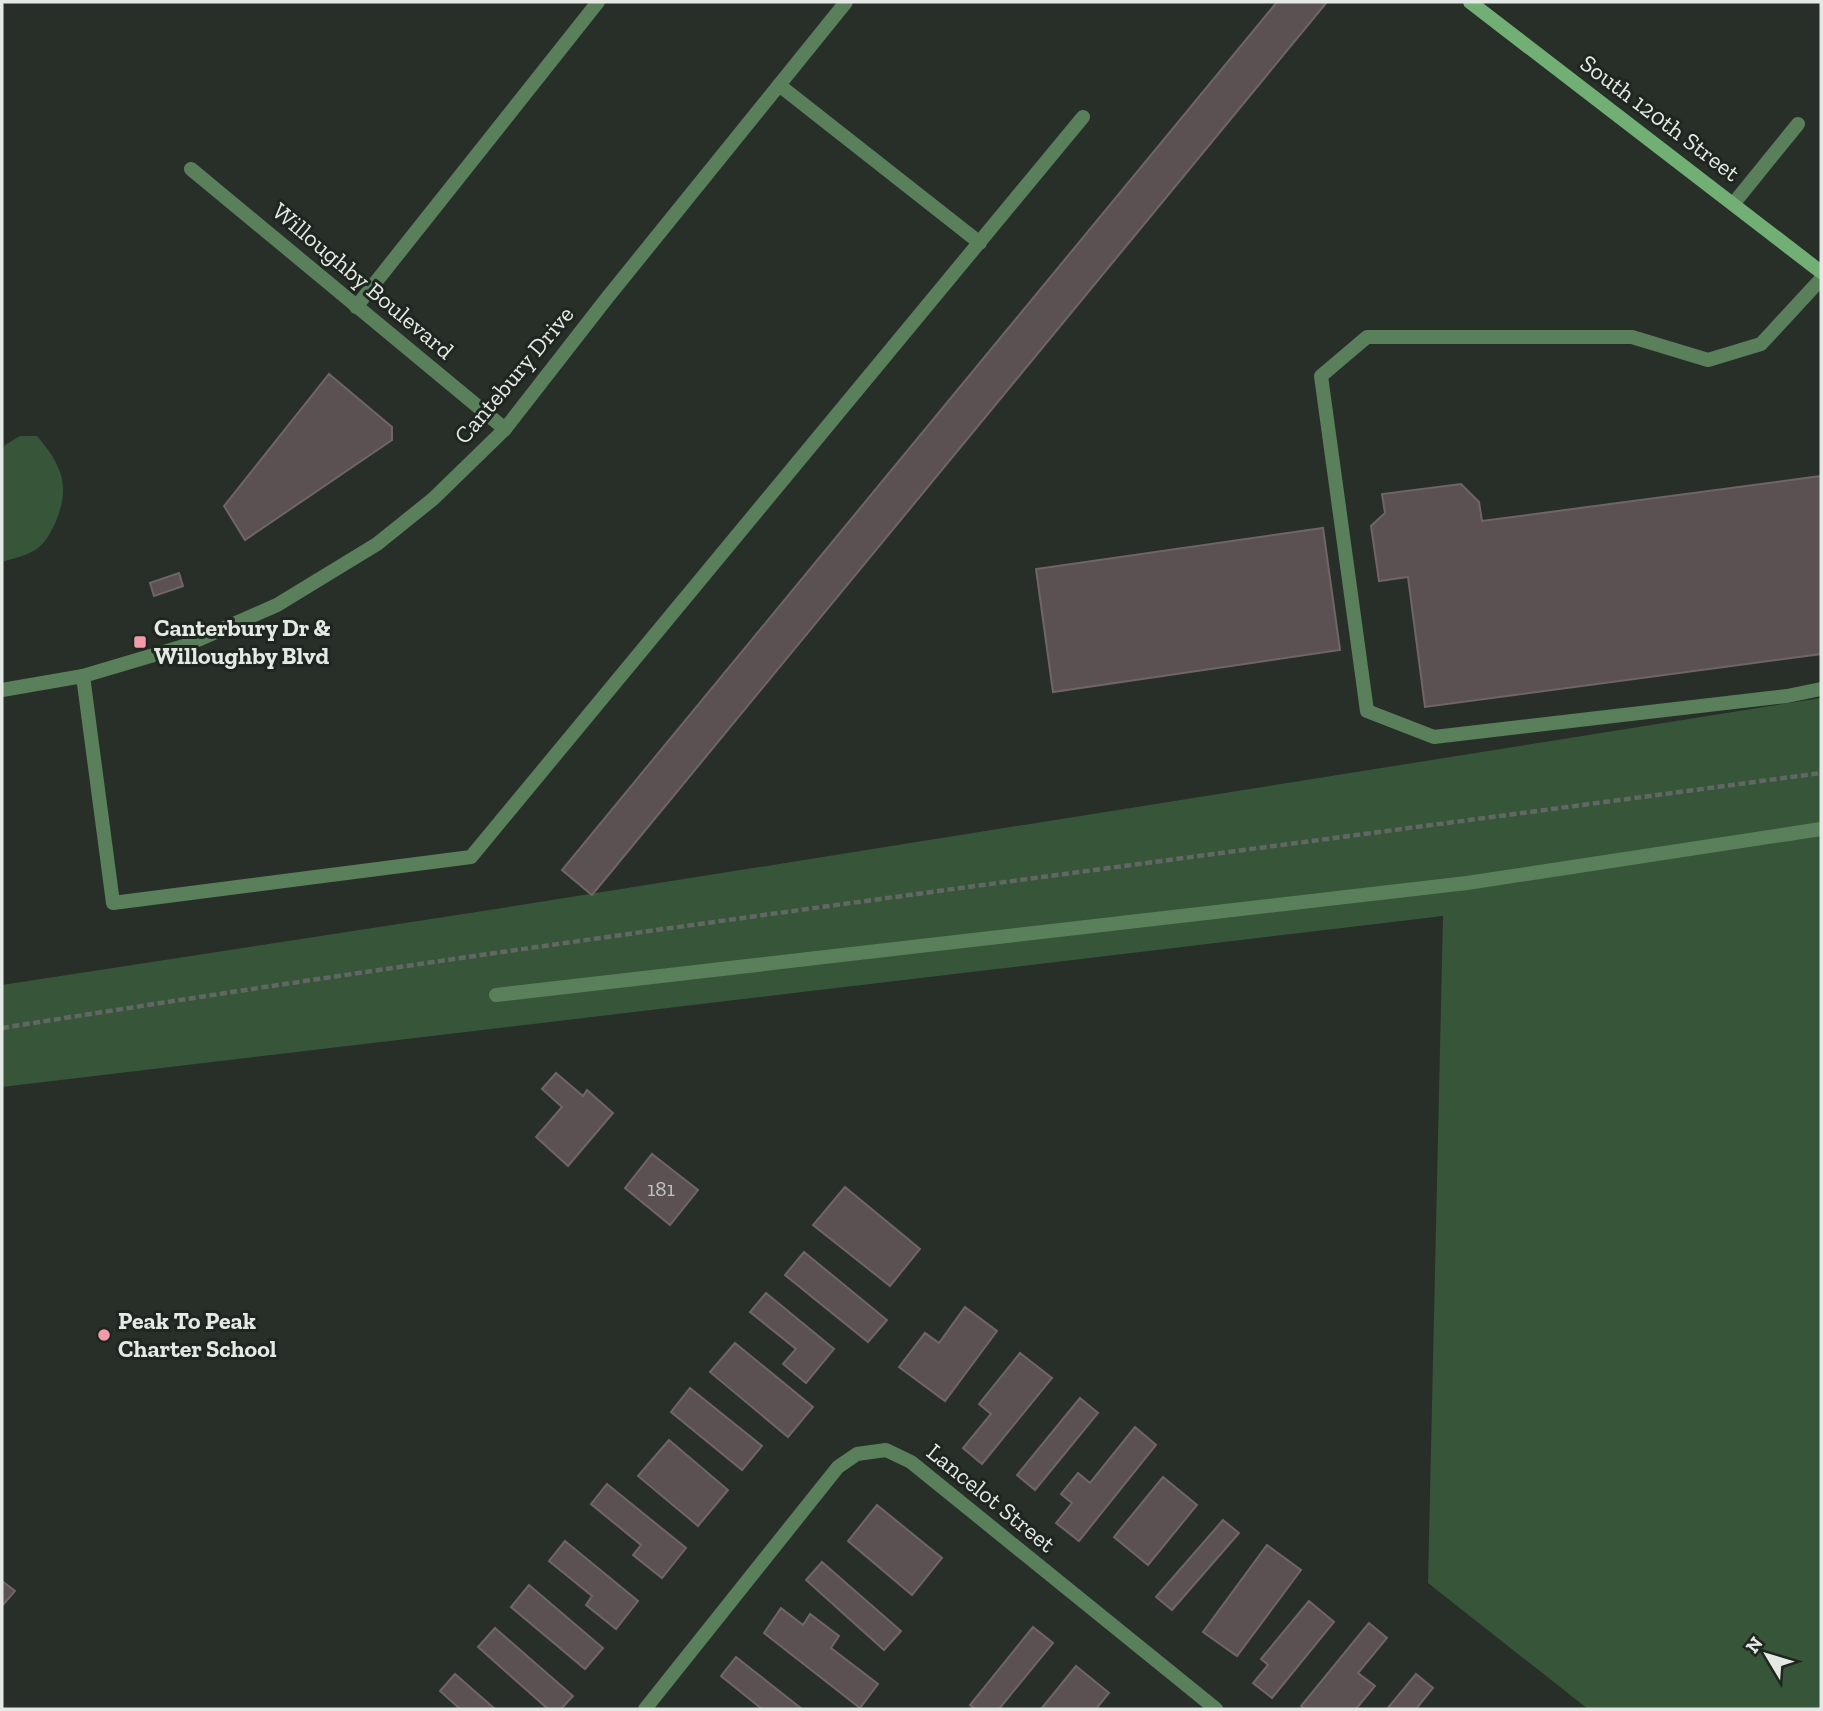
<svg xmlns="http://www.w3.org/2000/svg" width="1823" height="1711" font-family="'Zilla Slab',serif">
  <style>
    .green { fill: #375639 }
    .building { fill: #5b5152; stroke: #6f6566; stroke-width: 2 }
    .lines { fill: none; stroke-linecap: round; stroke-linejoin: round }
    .path { stroke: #616762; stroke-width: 4.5; stroke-dasharray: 7 3.5; stroke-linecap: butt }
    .service { stroke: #5a805b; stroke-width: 14 }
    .minor { stroke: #5a805b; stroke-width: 14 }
    .secondary { stroke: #71af74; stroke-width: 14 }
    .poi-dot { fill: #f39aab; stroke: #1f251f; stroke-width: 2.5 }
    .labels { text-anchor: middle; stroke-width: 6; stroke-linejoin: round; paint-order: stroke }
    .number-label { font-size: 21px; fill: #c2c3c0 }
    .street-label { font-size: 24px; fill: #e5e9e5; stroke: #1f251f }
    .poi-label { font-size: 24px; font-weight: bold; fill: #e5e9e5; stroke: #1f251f; text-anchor: start }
  </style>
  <rect width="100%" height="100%" fill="#282f29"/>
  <path class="green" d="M20,436H37C61,464 71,485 56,521C52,530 46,542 38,548C27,556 14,558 2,562V450L5,445Z
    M1821,698V1709H1588L1428,1583L1443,916L2,1087V985L496,909Z"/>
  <path class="building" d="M1277,2H1327L592,895L562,870Z
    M329,374L392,427V440L245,540L224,506Z
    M1821,476V654L1425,707L1408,577L1379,581L1371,526L1385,513L1382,494L1461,484L1479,502L1482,521Z
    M1323,528L1340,650L1053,692L1036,569Z
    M179,573L183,586L154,596L150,583Z
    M556,1073L583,1096L587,1090L613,1113L568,1166L536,1137L562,1107L542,1089Z
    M652,1154L698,1190L670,1225L625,1188Z
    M845,1187L920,1249L890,1286L813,1225Z
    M804,1252L887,1320L868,1342L785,1275Z
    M766,1293L834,1349L806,1383L783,1364L796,1349L750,1312Z
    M965,1307L997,1331L945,1401L899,1367L925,1333L939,1343Z
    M735,1343L813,1407L788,1437L710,1372Z
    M1020,1353L1052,1378L982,1464L963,1448L991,1414L979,1404Z
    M690,1388L762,1446L742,1470L671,1412Z
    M1080,1398L1098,1413L1035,1490L1017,1475Z
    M1135,1427L1156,1445L1079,1541L1056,1523L1072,1503L1061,1494L1078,1473L1090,1483Z
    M669,1440L728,1490L698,1526L638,1476Z
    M1163,1477L1197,1505L1148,1565L1114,1537Z
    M607,1484L686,1548L662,1578L633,1555L641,1545L591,1504Z
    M877,1505L942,1558L912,1595L848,1541Z
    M1223,1520L1239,1533L1172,1610L1156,1597Z
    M565,1541L638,1601L616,1629L586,1605L592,1596L549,1561Z
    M1267,1545L1301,1570L1237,1656L1203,1632Z
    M822,1562L901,1631L884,1650L806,1580Z
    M2,1581L15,1591L2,1606Z
    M529,1585L603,1648L585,1669L511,1607Z
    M1309,1601L1334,1622L1272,1698L1253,1683L1268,1665L1261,1659Z
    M781,1608L803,1625L810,1614L839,1636L831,1648L878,1684L860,1708L764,1633Z
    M1369,1623L1387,1638L1358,1673L1375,1686L1356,1709H1305L1301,1706Z
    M1033,1627L1053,1643L999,1709H975L970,1705Z
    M495,1628L573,1696L561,1709H548L478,1647Z
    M736,1657L802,1709H762L721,1676Z
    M1076,1666L1109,1693L1096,1709H1041Z
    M455,1674L495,1709H460L440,1691Z
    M1416,1674L1433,1688L1416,1709H1387Z"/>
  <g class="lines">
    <path class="path" d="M2,1028C606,931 1214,855 1821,773"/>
    <path class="service" d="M779,85L980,243
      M191,169L505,429
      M1734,203L1798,124
      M1821,279L1761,344L1708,360L1632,337H1367L1321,376L1367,711L1434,737L1787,696L1821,689
      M356,307L598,2
      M83,676L113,903L471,857L1083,117
      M496,995L1467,883L1821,829"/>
    <path class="minor" d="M2,690L83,676L184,646L277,605L377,544L433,499L505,429L607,298L846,2
      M645,1709L838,1467L857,1454L886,1450L911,1462L1216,1709"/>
    <path class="secondary" d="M1470,2L1821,272"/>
  </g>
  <g class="poi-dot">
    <rect x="133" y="635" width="14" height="14" rx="3.5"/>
    <circle cx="104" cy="1335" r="7"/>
  </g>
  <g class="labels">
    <g class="number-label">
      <text x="661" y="1196">181</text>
    </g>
    <g class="street-label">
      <text transform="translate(1660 118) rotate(37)" y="8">South 120th Street</text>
      <text transform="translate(363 281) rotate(40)" y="8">Willoughby Boulevard</text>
      <text transform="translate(514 375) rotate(-50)" y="8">Cantebury Drive</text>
      <text transform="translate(991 1498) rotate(39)" y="8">Lancelot Street</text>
    </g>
    <g class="poi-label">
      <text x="154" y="636">Canterbury Dr &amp;<tspan x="154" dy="28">Willoughby Blvd</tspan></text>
      <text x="118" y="1329">Peak To Peak<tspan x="118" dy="28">Charter School</tspan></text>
    </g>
  </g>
  <rect width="1823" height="1711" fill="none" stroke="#e5e9e5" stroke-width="7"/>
  <g transform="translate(1767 1655) rotate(308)" stroke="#1f251f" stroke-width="5" paint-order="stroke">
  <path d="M0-5L12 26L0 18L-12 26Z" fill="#e5e9e5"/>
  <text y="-10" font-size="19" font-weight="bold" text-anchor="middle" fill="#e5e9e5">N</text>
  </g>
</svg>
